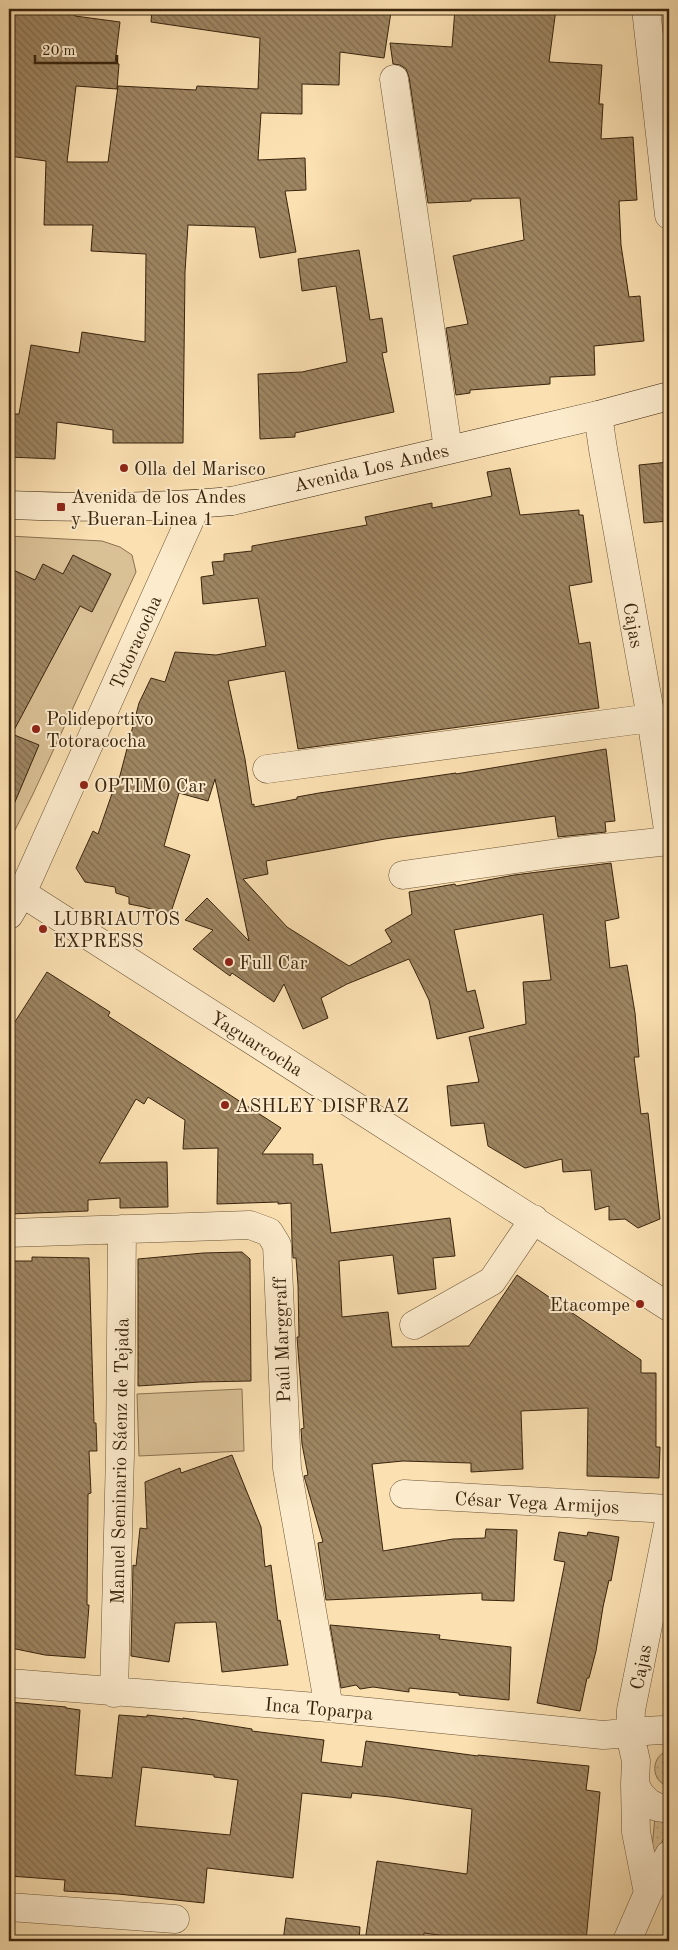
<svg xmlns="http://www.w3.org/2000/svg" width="678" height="1950" font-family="'Old Standard TT',serif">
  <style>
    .grass { fill: url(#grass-dots); stroke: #8a7251 }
    .garden { fill: #dac095; stroke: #8a7251 }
    .building { fill: url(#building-back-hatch); stroke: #39240d; fill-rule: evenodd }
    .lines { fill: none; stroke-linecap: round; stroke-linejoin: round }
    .street-casing { stroke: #6a5336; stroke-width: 29 }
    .secondary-casing { stroke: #39240d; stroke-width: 29 }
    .street { stroke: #fcebcc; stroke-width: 28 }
    .secondary { stroke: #fcebcc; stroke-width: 28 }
    .poi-dot { fill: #8f2418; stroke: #fcebcc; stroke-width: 2 }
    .labels { text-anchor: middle; stroke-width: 4; stroke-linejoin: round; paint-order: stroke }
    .street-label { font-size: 19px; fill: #39240d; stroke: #fcebcc }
    .poi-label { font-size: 19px; fill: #39240d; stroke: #fcebcc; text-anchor: start }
  </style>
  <defs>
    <pattern id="grass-dots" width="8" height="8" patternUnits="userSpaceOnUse" patternTransform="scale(1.25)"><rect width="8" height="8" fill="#dac095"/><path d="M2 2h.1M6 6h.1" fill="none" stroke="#bca57f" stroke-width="1.8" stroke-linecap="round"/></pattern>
    <pattern id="building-back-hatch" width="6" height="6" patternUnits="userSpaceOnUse" patternTransform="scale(1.25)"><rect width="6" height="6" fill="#9e8662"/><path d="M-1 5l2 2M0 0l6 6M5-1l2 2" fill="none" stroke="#826d4f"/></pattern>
  </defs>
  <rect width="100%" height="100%" fill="#fbe0b1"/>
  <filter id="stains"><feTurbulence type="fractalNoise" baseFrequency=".004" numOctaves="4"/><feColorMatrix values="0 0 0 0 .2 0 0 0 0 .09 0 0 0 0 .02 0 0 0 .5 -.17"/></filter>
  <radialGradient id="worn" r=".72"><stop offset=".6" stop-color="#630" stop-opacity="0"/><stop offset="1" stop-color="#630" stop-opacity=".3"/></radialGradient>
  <path class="grass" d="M669,1750V1787C650,1781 650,1756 669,1750Z
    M655,1817L669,1819V1826L650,1868Z"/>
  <path class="garden" d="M9,536L102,541L120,547L132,555L136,572L33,794L9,842Z
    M242,1389L244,1451L139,1456L137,1394Z"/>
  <path class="building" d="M9,9H76L75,16L120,22L115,63L119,64L117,89L76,86L67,162H108L118,86L196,90L197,86L258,89L260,38L151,22L152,9H370L391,12L384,58L340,52L339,85L302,84V114L261,113L258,160L305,158L306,190L285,191L296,252L260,258L255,227L188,225L185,272L183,443H113V430L57,422L55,459L9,457V414H19L31,345L79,353L82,332L145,342L146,254L91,251L93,225H44L46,161L9,156Z
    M455,9H556L549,62L602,65L599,104H603L601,139L633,137L637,200L619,201L621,245L629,297L640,296L644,341L594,346L595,375L550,377V384L470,390V393L456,395L446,328L468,324L453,256L524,240L520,198L471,199V201L428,203L409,77L406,69L400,65L393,64L390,43L452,47Z
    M359,250L370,320L382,318L387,352L382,353L394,412L295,433V437L260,439L258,374L302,372L347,362L336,286L302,291L298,259Z
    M669,462V521L644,523L639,465Z
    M510,468L520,515L579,510V515H583L592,582L569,586L579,644L590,642L599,708L298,749L285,671L228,681L245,759L252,805L254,804V807L297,799V797L319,793L456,773V774L606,749L615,821L605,822L606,832L558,837L555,816L385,839L266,861L268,874L243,879L287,927L349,966L392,942L385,930L412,914L409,892L455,884L456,886L514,875L611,863L619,918L605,921L610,968L627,965L635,1013L639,1057H634L641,1114L648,1113L660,1219L638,1228L625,1219L609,1220V1206L595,1210L591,1170L563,1172L562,1159L525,1168L488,1146L484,1123L451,1126L447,1086L479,1082L469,1037L526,1024L523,982L551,980L543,914L454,930L467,992L475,990L484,1028L437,1039L429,1000L409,959L347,984L321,998L328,1018L303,1029L284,984L274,1002L232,973L230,976L193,949L213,930L185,920L207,898L249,941L215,779L208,801L179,793L164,846L190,855L170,915L144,907L129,904V897L116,893L115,887L85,882L76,868L93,831L98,834L116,782L118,783L139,703L151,678L165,682L175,652L216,655L266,646L258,598L203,604L201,577L214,575L212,562L224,561V554L252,551V546L367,525L365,517L432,503V508L492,496L487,472Z
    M73,555L111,574L92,612L80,606L12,734L39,745L9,816V568L35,580L43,564L63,574Z
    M47,972L110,1012L108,1016L281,1128L262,1154H313V1165L322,1164L331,1233L450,1218L455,1256L433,1258L436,1289L398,1294L393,1255L339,1261L342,1317L388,1312L392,1347L469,1346L517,1275L641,1360V1373H656V1447H660L659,1478L587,1476L588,1408L521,1411L523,1469L471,1472V1463L403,1461L372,1464L383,1551L453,1539L485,1538L486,1529L517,1530L514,1601L482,1600V1593L326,1600L318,1543L323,1542L304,1476L308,1475L302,1444L301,1429L304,1428L297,1337H299L298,1285L296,1258H293L292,1241L291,1203L278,1204V1202L217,1204L218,1148L183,1149L185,1120L148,1097L144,1104L136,1099L99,1163L167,1162L168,1207L120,1208V1198L88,1200V1211L9,1214V1031Z
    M242,1252L250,1259L251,1381L200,1382L138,1386V1259L203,1253Z
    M32,1257L89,1258L94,1423H96L97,1451H89L91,1493L88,1494L87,1605H89L85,1658L45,1655L11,1648L9,1566V1261H32Z
    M232,1455L261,1527L265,1567L271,1565L278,1621L280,1620L288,1665L222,1672L216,1622L175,1623L169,1662L131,1656L133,1565L136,1566L140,1528L147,1529L145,1482L180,1468L181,1473Z
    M559,1532L587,1536L588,1532L619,1537L611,1581L609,1580L603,1607L596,1651L589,1678H587L580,1711L537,1703L565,1562L554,1560Z
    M330,1625L440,1635L439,1639L511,1647L509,1700L459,1695V1693L409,1688V1692L373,1687L360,1689L356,1685L341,1688Z
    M9,1702L66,1707V1708L80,1710L75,1775L112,1778L119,1715L147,1717V1715L183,1719V1718L252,1729V1731L324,1740L321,1762L362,1767L366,1741L478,1756V1755L589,1766L586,1790L600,1792L586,1941H481L424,1933L423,1941H365L377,1861L467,1874L472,1809L390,1797L352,1793L351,1798L302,1793L293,1878L207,1868L204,1903L118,1894L64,1891L65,1880L9,1876ZM142,1767L214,1775V1777L238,1780L230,1835L135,1826Z
    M286,1918L360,1927L359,1941H283Z"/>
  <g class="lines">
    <g class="street-casing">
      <path id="street" d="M646,9L669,215
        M394,79L448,449
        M598,415L603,449L651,718L669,836
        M267,769L651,718
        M403,875L565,852L669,841
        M22,893L669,1307
        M9,915L22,893L197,504
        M9,1233L250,1225L269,1232L277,1245L287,1468L329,1708
        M414,1325L492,1281L534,1219
        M404,1494L669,1509
        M669,1521L631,1710L630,1734L636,1761L635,1784L640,1794L649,1803L657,1807L669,1809
        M9,1683L329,1708L603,1735C625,1734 647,1729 669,1730
        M114,1693L120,1454L122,1229
        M635,1784L636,1832L648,1893
        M9,1907L175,1919
        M627,1941L648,1893L669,1855"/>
    </g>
    <g class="secondary-casing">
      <path id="secondary" d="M9,505C83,508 158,508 232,501L598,415L669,396"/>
    </g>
    <use href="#street" class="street"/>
    <use href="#secondary" class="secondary"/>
  </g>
  <g class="poi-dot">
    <circle cx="124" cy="468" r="5"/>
    <rect x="56" y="502" width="10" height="10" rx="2.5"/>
    <circle cx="36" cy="729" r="5"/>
    <circle cx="84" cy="785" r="5"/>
    <circle cx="43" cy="929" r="5"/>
    <circle cx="229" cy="962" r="5"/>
    <circle cx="225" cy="1105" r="5"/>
    <circle cx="640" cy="1304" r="5"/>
  </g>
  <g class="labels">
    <g class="street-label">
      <text transform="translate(371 467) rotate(-13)" y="7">Avenida Los Andes</text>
      <text transform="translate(634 625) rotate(80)" y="7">Cajas</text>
      <text transform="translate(135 642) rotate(-66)" y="7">Totoracocha</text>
      <text transform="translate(257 1043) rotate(32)" y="7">Yaguarcocha</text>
      <text transform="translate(281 1340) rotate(-92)" y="7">Paúl Marggraff</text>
      <text transform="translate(119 1461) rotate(-89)" y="7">Manuel Seminario Sáenz de Tejada</text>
      <text transform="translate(537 1502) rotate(3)" y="7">César Vega Armijos</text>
      <text transform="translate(640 1667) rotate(-79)" y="7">Cajas</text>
      <text transform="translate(319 1708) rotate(5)" y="7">Inca Toparpa</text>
    </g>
    <g class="poi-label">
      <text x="134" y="475">Olla del Marisco</text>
      <text x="71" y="503">Avenida de los Andes<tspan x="71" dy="22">y Bueran Linea 1</tspan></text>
      <text x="46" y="725">Polideportivo<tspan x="46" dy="22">Totoracocha</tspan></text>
      <text x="94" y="792">OPTIMO Car</text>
      <text x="53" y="925">LUBRIAUTOS<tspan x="53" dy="22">EXPRESS</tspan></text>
      <text x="239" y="969">Full Car</text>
      <text x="235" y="1112">ASHLEY DISFRAZ</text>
      <text x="630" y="1311" text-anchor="end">Etacompe</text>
    </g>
  </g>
  <rect width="678" height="1950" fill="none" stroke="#fbe0b1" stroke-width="30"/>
  <rect x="10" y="10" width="658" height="1930" fill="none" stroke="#39240d" stroke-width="2.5"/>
  <rect x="15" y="15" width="648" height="1920" fill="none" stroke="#39240d"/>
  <path d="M35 55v8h82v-8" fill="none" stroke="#39240d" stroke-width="2.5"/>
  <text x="42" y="55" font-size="15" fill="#39240d" stroke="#fcebcc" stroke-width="4" paint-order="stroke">20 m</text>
  <rect width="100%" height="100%" filter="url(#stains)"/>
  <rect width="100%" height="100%" fill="url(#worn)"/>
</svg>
